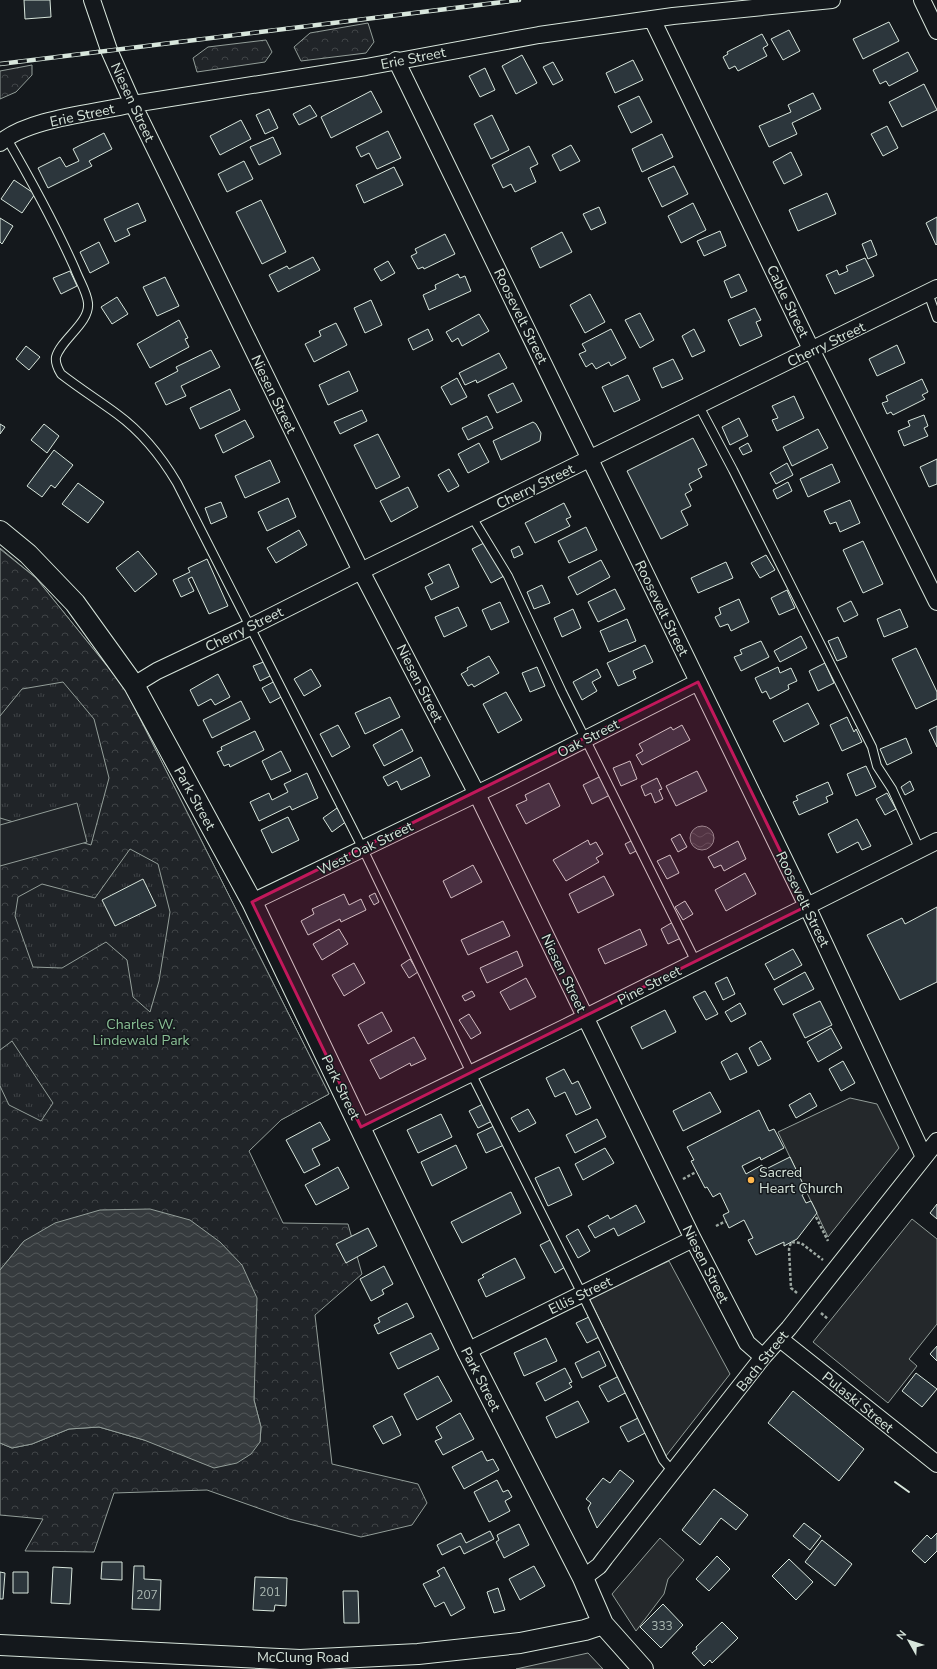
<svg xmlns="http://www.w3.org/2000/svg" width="937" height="1669" font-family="'Nunito Sans',sans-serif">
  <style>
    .grass { fill: url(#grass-tufts); stroke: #939e99 }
    .forest { fill: url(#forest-crowns); stroke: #939e99; fill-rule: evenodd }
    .garden { fill: #202428; stroke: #939e99 }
    .parking { fill: #24282b; stroke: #939e99 }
    .water { fill: url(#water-waves); stroke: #939e99 }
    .building { fill: #2c363c; stroke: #d8e6dc }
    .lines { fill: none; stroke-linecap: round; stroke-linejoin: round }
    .service-casing { stroke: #d8e6dc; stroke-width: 10 }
    .minor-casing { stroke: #d8e6dc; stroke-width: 18 }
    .tertiary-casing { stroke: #d8e6dc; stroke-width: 22 }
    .path { stroke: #9da8a2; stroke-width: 2.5; stroke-dasharray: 3 2; stroke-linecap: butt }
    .service { stroke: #14181c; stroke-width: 8 }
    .minor { stroke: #14181c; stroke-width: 16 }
    .tertiary { stroke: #14181c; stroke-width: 20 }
    .rail-casing { stroke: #d8e6dc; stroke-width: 4.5 }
    .rail { stroke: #14181c; stroke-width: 3; stroke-dasharray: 9; stroke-linecap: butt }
    .wall { stroke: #d8e6dc; stroke-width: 2 }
    .marked { fill: #c2185b; fill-opacity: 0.2; stroke: #c2185b; stroke-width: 3; stroke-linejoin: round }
    .poi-dot { fill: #ffb74d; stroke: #14181c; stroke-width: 1.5 }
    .labels { text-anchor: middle; stroke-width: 3; stroke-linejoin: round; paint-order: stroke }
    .number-label { font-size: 12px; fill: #adbab4 }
    .street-label { font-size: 14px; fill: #d8e6dc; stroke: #14181c }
    .park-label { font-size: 14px; fill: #8ac095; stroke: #14181c }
    .poi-label { font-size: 14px; fill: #d8e6dc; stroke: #14181c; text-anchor: start }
  </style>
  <defs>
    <pattern id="grass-tufts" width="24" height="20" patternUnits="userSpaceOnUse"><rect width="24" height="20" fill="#202428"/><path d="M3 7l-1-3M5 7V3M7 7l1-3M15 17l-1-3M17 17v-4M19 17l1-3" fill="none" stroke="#404447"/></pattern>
    <pattern id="forest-crowns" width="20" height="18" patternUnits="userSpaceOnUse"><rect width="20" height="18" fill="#202428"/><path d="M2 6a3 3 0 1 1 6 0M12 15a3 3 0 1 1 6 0" fill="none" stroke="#404447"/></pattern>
    <pattern id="water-waves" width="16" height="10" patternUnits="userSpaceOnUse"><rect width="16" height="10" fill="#363b3e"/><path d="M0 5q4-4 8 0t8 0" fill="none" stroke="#525759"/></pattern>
  </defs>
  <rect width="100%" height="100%" fill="#14181c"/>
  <path class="grass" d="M0,548L36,578L124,687L329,1094L0,1270Z"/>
  <path class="forest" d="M368,23L374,42L366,53L301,61L294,47L310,33Z
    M266,40L272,52L265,62L197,72L193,58L208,47Z
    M32,65V75L16,92L0,99V71Z
    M0,549L36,578L124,687L329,1094L281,1120L249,1151L283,1223L348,1224L362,1274L315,1315L332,1464L418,1484L427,1503L412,1525L361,1537L289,1519L207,1490L114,1493L94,1552L25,1551L43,1519L0,1515V1443L12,1448L32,1444L69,1429L99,1427L144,1440L260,1442L261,1427L254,1400V1363L24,1241L0,1270V1086L9,1105L41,1121L53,1103L12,1041L0,1050V818L91,845L109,778L94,719L63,682L22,689L0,716ZM130,849L158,864L170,912L159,981L150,1012L133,997L127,960L106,942L62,968L33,967L15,916L18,897L42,884L95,898Z"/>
  <path class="garden" d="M77,803L87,842L0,866V825Z"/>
  <path class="parking" d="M850,1098L877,1104L899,1148L828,1237L778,1132Z
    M912,1219L937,1239V1324L909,1359L917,1366L888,1403L813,1342Z
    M669,1261L730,1374L666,1456L589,1298Z
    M660,1538L684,1560L668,1579L664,1594L636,1631L612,1594Z
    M588,1653L603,1669H516Z"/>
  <path class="water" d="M690 838a12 12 0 1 1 24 0a12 12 0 1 1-24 0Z
    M150,1209L190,1220L220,1242L242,1265L257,1298L254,1400L261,1427L260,1442L251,1454L237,1463L214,1468L144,1440L99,1427L69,1429L32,1444L12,1448L0,1443V1270L24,1241L55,1223L100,1210Z"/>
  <path class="building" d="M24,0H50L51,17L25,19Z
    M889,22L899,41L863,59L853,39Z
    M789,30L800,51L783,60L771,39Z
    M762,34L768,45L763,48L767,56L738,71L735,66L729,69L723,57L728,54L727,52Z
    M908,52L918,71L889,86L886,81L880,84L873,70Z
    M522,55L537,83L516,94L502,66Z
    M633,60L643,80L615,93L606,73Z
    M553,62L563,80L553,85L543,67Z
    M485,68L495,90L480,97L469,76Z
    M924,84L937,110L902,127L889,102Z
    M371,91L382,112L331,138L321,117Z
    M813,93L821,109L792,123L797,134L769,147L759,126L791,112L788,105Z
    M639,96L652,122L631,133L618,106Z
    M310,105L317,116L299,125L293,114Z
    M269,109L278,128L265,134L256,115Z
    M492,115L509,150L491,159L474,124Z
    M241,120L251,139L220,155L210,136Z
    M887,126L898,148L883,156L871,134Z
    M388,131L401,158L377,169L369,153L361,157L356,147Z
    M104,133L112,149L89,161L92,166L48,188L38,168L60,157L66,167L79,161L73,149Z
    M662,134L673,157L642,172L632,149Z
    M273,137L281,154L259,165L250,147Z
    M571,145L580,161L560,171L552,155Z
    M529,146L538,164L530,168L536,182L515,192L511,184L503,188L492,165Z
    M791,152L802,175L784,184L773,162Z
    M244,161L253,179L227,192L218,174Z
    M674,166L688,194L662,207L648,178Z
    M394,167L403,185L364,203L356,185Z
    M14,180L35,194L22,213L1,199Z
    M827,193L836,214L798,231L789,210Z
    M261,200L286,252L262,264L236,212Z
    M138,203L146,221L127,229L130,235L115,242L104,219Z
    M693,203L706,230L681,243L668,216Z
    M599,207L606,223L591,230L583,214Z
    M937,217V244L936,245L926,223Z
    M0,218L13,226L2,244L0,242Z
    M720,231L726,246L704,256L697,241Z
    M562,232L572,252L540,268L531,248Z
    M445,234L455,254L424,269L423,267L418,269L411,256L417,253L415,249Z
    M871,240L877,255L868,259L862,244Z
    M99,242L109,263L90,273L80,252Z
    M313,257L320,270L278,292L269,275L287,266L289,269Z
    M865,258L874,276L835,294L826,275L837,270L839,275L848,271L846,266Z
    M388,261L395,273L381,281L374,269Z
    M70,271L77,286L61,294L53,278Z
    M458,274L460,278L465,276L471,291L429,310L423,295L436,289L435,285Z
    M739,274L747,291L731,298L724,281Z
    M165,277L179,306L157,316L143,287Z
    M590,294L605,322L585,333L570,305Z
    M117,297L128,314L112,324L101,307Z
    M371,300L382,325L365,333L354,308Z
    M755,308L761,320L756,322L762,336L740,346L728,320Z
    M640,313L654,340L640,348L625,320Z
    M479,314L489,331L462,346L458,338L452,342L446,332Z
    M179,320L188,338L185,339L189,347L150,368L137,344Z
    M336,323L347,345L314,362L305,344L321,336L319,331Z
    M428,329L433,340L413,350L408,339Z
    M611,329L626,358L611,366L609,362L596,369L592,363L586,367L579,354L586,351L582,344Z
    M694,329L705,351L692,357L682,336Z
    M897,345L905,363L877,376L869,359Z
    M26,346L40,357L29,370L16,359Z
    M211,350L220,367L181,386L186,396L166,405L155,383L178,371L176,367Z
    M499,353L507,368L477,383L476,380L465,385L459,373Z
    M673,359L683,379L662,388L653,368Z
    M349,371L358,391L328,405L319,385Z
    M628,375L640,400L614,412L602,387Z
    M457,378L467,397L451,405L441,387Z
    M922,379L928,392L922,395L925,399L893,415L891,412L887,414L882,403L888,401L886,396Z
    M513,383L522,401L497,413L488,395Z
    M230,389L240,410L200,429L190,408Z
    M794,396L804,418L777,431L772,420L778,418L772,406Z
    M362,410L367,421L340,434L334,422Z
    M924,415L928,426L924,428L928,436L904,446L898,431L910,426L908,421Z
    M487,416L493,428L468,440L462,428Z
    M739,418L748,436L730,445L722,427Z
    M245,420L254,437L223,453L215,435Z
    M533,422L536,424L541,433L540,441L501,460L493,441Z
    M0,424L5,427L0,434Z
    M44,424L59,436L47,453L31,440Z
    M818,429L828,448L792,466L783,447Z
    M378,434L400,477L376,489L354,445Z
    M693,438L707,465L698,469L702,477L689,484L692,490L685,494L691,506L681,511L688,525L661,539L627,471Z
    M479,443L489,462L468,473L458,454Z
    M748,443L752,451L743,455L739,448Z
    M54,450L73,465L55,488L51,485L42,497L27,486Z
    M937,459V484L929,487L920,467Z
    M270,460L280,482L245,498L235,476Z
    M787,463L793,475L776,484L770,473Z
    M832,464L840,482L808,497L800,479Z
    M449,469L459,486L448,492L438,475Z
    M788,482L792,491L777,499L773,490Z
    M78,483L104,502L88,523L62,504Z
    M408,487L418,507L391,522L380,501Z
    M288,498L296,517L267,531L258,512Z
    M850,500L860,523L840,532L836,522L830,524L824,511Z
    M221,502L227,517L211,524L205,508Z
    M564,503L571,517L566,519L570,526L535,543L525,523Z
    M586,527L597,550L569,563L558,541Z
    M299,530L307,545L276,563L267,548Z
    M863,541L883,584L863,593L843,550Z
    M486,542L504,576L491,583L472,549Z
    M519,546L523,554L514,558L511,550Z
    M138,551L157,574L135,592L116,568Z
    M766,555L775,570L760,578L751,563Z
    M207,559L228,606L209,614L192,577L188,579L194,591L181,597L173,580L190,572L188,568Z
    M601,560L610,577L577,595L568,577Z
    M726,562L733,578L698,593L691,578Z
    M449,564L459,587L431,600L425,587L433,583L428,574Z
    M542,585L550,603L534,609L527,592Z
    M615,589L625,609L598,622L588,602Z
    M787,590L795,608L779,615L771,598Z
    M739,599L749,622L731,631L728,624L720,627L715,617L721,614L719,608Z
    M851,601L858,615L844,622L837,608Z
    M500,602L509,622L491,630L482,610Z
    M458,607L467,626L444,637L435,617Z
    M573,609L581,628L562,637L554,618Z
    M900,609L908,627L884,637L877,619Z
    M627,619L636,641L609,652L600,631Z
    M801,636L807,648L780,662L774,651Z
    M838,637L847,657L837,661L828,641Z
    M761,641L769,657L741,671L734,657L742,654L740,650Z
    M645,645L653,662L633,671L636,678L618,686L607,663Z
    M916,648L937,692V699L916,709L892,659Z
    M489,656L499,673L474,687L472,684L468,686L461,674L468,670L467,668Z
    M266,661L272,675L260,681L253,666Z
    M825,663L834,683L818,691L809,671Z
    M537,667L545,686L530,692L522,673Z
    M778,667L780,673L791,668L797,681L788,685L789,689L770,699L766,691L762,693L755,678Z
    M311,669L321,686L304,696L294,679Z
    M597,669L601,677L592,682L597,691L582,700L573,682Z
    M218,674L230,697L215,705L211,699L198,706L190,690Z
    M275,681L283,696L270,703L262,688Z
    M506,692L522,720L498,733L483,704Z
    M390,697L400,717L365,734L355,713Z
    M241,701L250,719L212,738L203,720Z
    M808,703L819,724L784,742L773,721Z
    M847,717L854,732L856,729L862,742L842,751L830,725Z
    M338,725L350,747L332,757L320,734Z
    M682,725L690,740L642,765L636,755L643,751L639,744L671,727L673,730Z
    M937,726V747L929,730Z
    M402,729L413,751L384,766L373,745Z
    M255,731L264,750L230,767L229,764L224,766L217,752L222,750L221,747Z
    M906,738L912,753L887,765L880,749Z
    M281,751L291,771L271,780L262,761Z
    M421,757L430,776L401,790L397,781L388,786L383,777Z
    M630,761L637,779L621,786L613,768Z
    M866,766L876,787L856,796L847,774Z
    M697,771L707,791L676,806L666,786Z
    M307,773L318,798L292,810L290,806L259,821L250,802L269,793L272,800L288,792L284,784Z
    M601,776L610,795L592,804L583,785Z
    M657,778L662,789L659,790L663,799L655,803L651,793L645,796L641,786Z
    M910,781L914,790L905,795L901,787Z
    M828,782L833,794L826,797L828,802L799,815L793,802L798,800L796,796Z
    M549,783L560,806L526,824L516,805L527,800L525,795Z
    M887,793L896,809L885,815L876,799Z
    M337,808L347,821L332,832L323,818Z
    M288,817L299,840L272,853L261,830Z
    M857,819L871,846L862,850L858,842L837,853L828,834Z
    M680,834L687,847L678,852L671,839Z
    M588,840L590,845L596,842L603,854L596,858L599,862L566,881L553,860Z
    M633,840L638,850L630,854L625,844Z
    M738,841L746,859L724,871L721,865L714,868L708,857Z
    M670,855L679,873L667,879L657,861Z
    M473,865L482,882L451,898L443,881Z
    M745,873L756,894L726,911L715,890Z
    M604,876L614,895L578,913L569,894Z
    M143,879L156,906L115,926L102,900Z
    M375,893L379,902L374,905L369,896Z
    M344,894L349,905L361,899L366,910L341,922L340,919L308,935L301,921L314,914L312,909Z
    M685,901L693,914L683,920L675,907Z
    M937,907V982L900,1000L867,935L902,918L905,924Z
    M503,921L510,936L468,955L461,940Z
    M673,922L681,938L668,944L661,929Z
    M339,929L348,944L322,960L313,944Z
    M640,929L647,945L605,964L598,949Z
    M793,949L802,965L774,980L765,964Z
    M517,951L523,966L487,983L480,968Z
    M410,959L418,972L409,978L401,965Z
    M354,963L365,983L344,996L332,975Z
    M805,972L814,989L783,1005L774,989Z
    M727,977L735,994L723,1000L715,983Z
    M526,978L536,997L510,1010L500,992Z
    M472,991L475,996L465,1001L462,996Z
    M705,991L718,1014L706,1020L693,997Z
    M820,1001L832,1025L805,1038L793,1014Z
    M740,1003L746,1014L731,1022L725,1012Z
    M665,1010L676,1032L642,1049L631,1027Z
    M382,1012L392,1031L368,1044L358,1025Z
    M469,1014L481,1033L471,1039L459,1020Z
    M831,1028L842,1048L818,1062L807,1042Z
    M414,1037L426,1059L411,1066L410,1063L380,1079L370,1060Z
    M761,1041L771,1059L758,1066L749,1048Z
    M737,1053L747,1072L730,1080L721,1062Z
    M843,1061L855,1083L841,1091L829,1069Z
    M564,1069L572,1084L578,1081L591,1108L576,1115L565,1092L555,1097L546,1078Z
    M710,1092L721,1112L683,1131L673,1111Z
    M810,1093L817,1106L796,1118L789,1105Z
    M483,1104L492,1121L478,1128L469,1111Z
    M528,1109L536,1123L519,1132L511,1118Z
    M759,1110L769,1131L774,1129L784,1148L761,1160L760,1157L742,1166L746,1174L762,1165L764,1170L790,1157L807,1192L802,1195L806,1203L811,1201L817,1213L797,1239L784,1246V1242L756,1255L748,1240L753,1238L744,1220L729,1228L723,1215L729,1212L720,1193L713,1197L707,1187L705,1188L691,1161L694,1160L687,1147Z
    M441,1114L452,1137L418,1153L407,1130Z
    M597,1119L606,1137L575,1153L566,1135Z
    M320,1122L330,1140L312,1149L320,1165L304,1173L286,1140Z
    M494,1126L504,1145L486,1153L477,1134Z
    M456,1145L467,1168L432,1186L421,1162Z
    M605,1148L614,1163L583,1180L575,1164Z
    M338,1167L349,1188L316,1205L305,1185Z
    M559,1167L572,1195L548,1206L535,1178Z
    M511,1192L521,1213L462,1243L451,1222Z
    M937,1204V1219L930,1213Z
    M636,1205L645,1222L618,1236L614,1228L595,1238L588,1226L608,1215L610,1219Z
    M368,1228L377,1246L346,1263L336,1244Z
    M578,1229L590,1251L578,1258L566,1236Z
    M552,1239L567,1266L555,1273L540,1245Z
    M515,1258L525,1278L486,1297L478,1280L484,1277L482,1275Z
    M384,1266L393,1284L382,1290L384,1294L371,1301L360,1279Z
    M407,1303L414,1317L378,1334L374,1325L380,1322L378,1318Z
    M591,1316L601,1336L587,1343L576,1323Z
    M431,1333L439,1349L398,1369L390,1353Z
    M546,1338L557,1361L524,1376L514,1353Z
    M937,1346V1361L930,1354Z
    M599,1351L606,1366L582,1378L575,1363Z
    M565,1368L572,1382L569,1383L572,1387L545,1401L536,1383Z
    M916,1373L937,1389L922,1407L902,1391Z
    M438,1376L452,1401L417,1420L404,1394Z
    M619,1376L627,1392L608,1402L599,1386Z
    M793,1391L864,1449L839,1481L768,1423Z
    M578,1401L589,1422L556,1438L546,1417Z
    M460,1413L474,1439L443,1455L435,1441L442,1438L436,1427Z
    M392,1416L401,1435L383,1444L373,1426Z
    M640,1417L647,1432L628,1442L620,1427Z
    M482,1451L487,1461L493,1459L499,1470L464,1489L452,1467Z
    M620,1470L634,1481L597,1528L588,1508L591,1503L586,1499L603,1478L610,1483Z
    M497,1480L503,1492L508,1490L512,1497L505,1501L510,1511L489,1522L474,1492Z
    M714,1489L748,1515L736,1530L721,1518L700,1545L682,1530Z
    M804,1523L821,1536L810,1550L793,1536Z
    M519,1524L529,1545L504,1558L496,1542L499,1540L497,1535Z
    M490,1531L494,1539L464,1554L460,1546L442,1555L437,1545L461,1533L466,1543Z
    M937,1533V1551L925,1563L912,1551L927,1535L931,1539Z
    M822,1540L852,1564L835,1586L805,1562Z
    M717,1556L730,1569L709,1591L696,1579Z
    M789,1559L813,1582L796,1600L772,1576Z
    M102,1562H122V1580L101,1579Z
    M134,1566H144V1579L161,1580L160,1610L132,1609Z
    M534,1566L545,1586L520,1600L509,1579Z
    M53,1567L72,1568L70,1604L51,1603Z
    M444,1567L465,1608L451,1616L444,1602L435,1607L423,1584L440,1576L437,1571Z
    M0,1572L5,1573L3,1599H0Z
    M13,1572H28V1593H13Z
    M255,1577L287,1578L286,1606L275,1605L274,1611L253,1610Z
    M498,1588L505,1610L494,1613L487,1592Z
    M343,1591H358L359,1623H344Z
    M663,1604L683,1625L661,1648L640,1627Z
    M722,1622L738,1638L712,1663L710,1660L704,1666L692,1653L697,1649L696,1647Z"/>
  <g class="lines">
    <g class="service-casing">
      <path id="service" d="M6,137C31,180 55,224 75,269C79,280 87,292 88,303C90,323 61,339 56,357C55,363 58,369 61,374C79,388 98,400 117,414C143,433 161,456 177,483L363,849L471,1073L582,1294L663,1460L673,1472
        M928,293L937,318
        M699,406L733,470L872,747L877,766L892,789L920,850
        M472,517L508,576L562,692L696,962"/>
    </g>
    <g class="minor-casing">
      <path id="minor" d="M92,0L109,50L133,104L361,571L477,794L693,1239L747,1343L763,1357
        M922,0L937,31
        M652,19L812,351L937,602
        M396,60L807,906L924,1157
        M0,143C28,118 96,113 133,104L366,67L539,35L673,16L832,0
        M134,685L157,671L250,627L361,571L937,288
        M252,902L497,784L698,682
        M361,1127L564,1028L937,841
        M780,1339L937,1464
        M467,1351L693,1239
        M583,1578L599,1566L605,1558L763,1357L789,1328L937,1141"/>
    </g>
    <g class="tertiary-casing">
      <path id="tertiary" d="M0,531L28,554L75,603L134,685L252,902L467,1351L583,1578L603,1624L643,1669
        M0,1645L300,1660L418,1654L520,1643L585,1630L603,1624"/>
    </g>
    <path class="path" d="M683,1179L696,1172
      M816,1217L828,1241
      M716,1226L726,1221
      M797,1293L791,1288L789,1249L791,1242L801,1243L823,1260
      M821,1313L828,1319"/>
    <use href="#service" class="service"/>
    <use href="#minor" class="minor"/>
    <use href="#tertiary" class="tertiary"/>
    <g class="rail-casing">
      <path id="rail" d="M0,64L519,0"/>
    </g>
    <use href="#rail" class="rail"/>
    <path class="wall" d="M895,1482L909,1492"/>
  </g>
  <path class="marked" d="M698,682L807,906L361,1127L252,902Z"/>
  <circle class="poi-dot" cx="751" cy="1180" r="4"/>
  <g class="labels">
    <g class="number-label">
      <text x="270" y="1596">201</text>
      <text x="147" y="1599">207</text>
      <text x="662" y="1630">333</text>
    </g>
    <g class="street-label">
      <text transform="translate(413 58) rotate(-11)" y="5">Erie Street</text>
      <text transform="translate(133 102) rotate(65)" y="5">Niesen Street</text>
      <text transform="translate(82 115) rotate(-12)" y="5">Erie Street</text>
      <text transform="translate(788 301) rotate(64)" y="5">Cable Street</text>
      <text transform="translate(521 316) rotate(64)" y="5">Roosevelt Street</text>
      <text transform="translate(826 344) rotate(-26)" y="5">Cherry Street</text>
      <text transform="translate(274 394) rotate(64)" y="5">Niesen Street</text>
      <text transform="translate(535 486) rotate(-26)" y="5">Cherry Street</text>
      <text transform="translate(662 608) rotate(64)" y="5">Roosevelt Street</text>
      <text transform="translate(244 629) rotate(-26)" y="5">Cherry Street</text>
      <text transform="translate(420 683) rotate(63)" y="5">Niesen Street</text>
      <text transform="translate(588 738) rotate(-27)" y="5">Oak Street</text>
      <text transform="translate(195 798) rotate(61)" y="5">Park Street</text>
      <text transform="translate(365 848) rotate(-26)" y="5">West Oak Street</text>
      <text transform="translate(803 899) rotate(64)" y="5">Roosevelt Street</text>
      <text transform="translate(564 973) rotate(64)" y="5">Niesen Street</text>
      <text transform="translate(649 985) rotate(-27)" y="5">Pine Street</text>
      <text transform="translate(341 1087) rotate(64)" y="5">Park Street</text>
      <text transform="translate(706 1264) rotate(63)" y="5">Niesen Street</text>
      <text transform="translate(580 1295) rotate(-26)" y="5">Ellis Street</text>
      <text transform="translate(762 1361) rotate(-51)" y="5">Bach Street</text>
      <text transform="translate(481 1379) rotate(63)" y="5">Park Street</text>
      <text transform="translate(858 1402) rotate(39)" y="5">Pulaski Street</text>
      <text x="303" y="1662">McClung Road</text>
    </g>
    <g class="park-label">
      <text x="141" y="1029">Charles W.<tspan x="141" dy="16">Lindewald Park</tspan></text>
    </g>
    <g class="poi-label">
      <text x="759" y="1177">Sacred<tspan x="759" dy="16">Heart Church</tspan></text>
    </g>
  </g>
  <g transform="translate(909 1641) rotate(309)" stroke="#14181c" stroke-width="3" paint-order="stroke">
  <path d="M0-3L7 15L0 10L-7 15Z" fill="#d8e6dc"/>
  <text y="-6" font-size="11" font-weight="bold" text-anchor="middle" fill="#d8e6dc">N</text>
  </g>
</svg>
